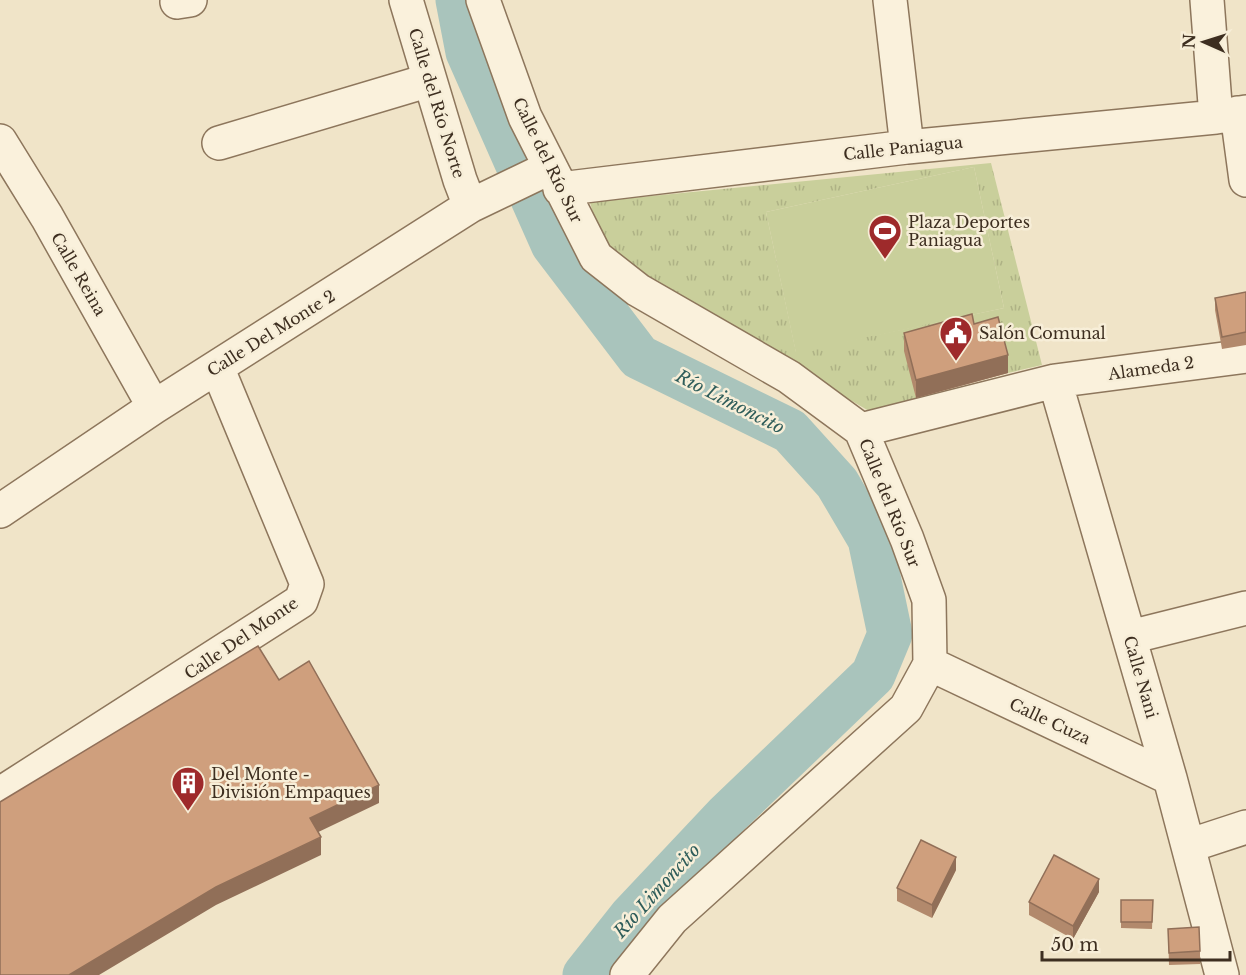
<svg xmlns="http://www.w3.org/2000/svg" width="1246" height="975" font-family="'Libre Baskerville',serif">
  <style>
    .green { fill: #c9cf9b }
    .park { fill: url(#park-tufts); fill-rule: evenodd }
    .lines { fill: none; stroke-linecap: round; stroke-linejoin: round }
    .river { stroke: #a9c4bc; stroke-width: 45 }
    .minor-casing { stroke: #8d765c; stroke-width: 36 }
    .minor { stroke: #faf1dc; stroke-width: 33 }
    .wall { fill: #b2896c }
    .shaded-wall { fill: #916f58 }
    .building { fill: #cf9f7d; stroke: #916f58; stroke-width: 1.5 }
    .labels { text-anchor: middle; stroke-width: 5; stroke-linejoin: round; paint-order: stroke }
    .street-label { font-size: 16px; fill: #3d2e20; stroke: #f7eed8 }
    .poi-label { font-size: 16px; fill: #3d2e20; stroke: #f7eed8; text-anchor: start }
    .water-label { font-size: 18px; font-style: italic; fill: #2f5d5a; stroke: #f7eed8 }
  </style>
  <defs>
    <pattern id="park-tufts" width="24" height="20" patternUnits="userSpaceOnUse" patternTransform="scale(1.5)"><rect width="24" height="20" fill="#c9cf9b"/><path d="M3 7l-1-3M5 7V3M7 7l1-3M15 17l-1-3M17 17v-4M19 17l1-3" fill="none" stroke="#aeb285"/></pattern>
  </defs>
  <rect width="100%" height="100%" fill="#f0e4c8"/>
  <path class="green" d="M974,167L1004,308L796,353L766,212Z"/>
  <path class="park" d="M991,163L1042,365L1008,373L998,336L916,398L869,411L726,327L614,256L598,232L590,202ZM974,167L1004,308L796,352L766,212Z"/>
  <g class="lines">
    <path class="river" d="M458,0L468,52L553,244L639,357L790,431L837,483L870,539L890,634L873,675L727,815L631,917L585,975"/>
    <g class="minor-casing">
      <path id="minor" d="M406,0L460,180L470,206
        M483,0L525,117L596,257L638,290L789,377L861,430L907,539L929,600L930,664L906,708L672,919L627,975
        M890,0L907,147
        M1207,0L1216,117
        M177,2L190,0
        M1237,113L1246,180
        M0,141L47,217L154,407
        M219,143L430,80
        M560,189L907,147L1216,117L1246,112
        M1055,381L1170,778L1222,975
        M861,430L1055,381L1246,356
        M0,511L154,407L470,206L549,168
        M1130,637L1246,608
        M930,664L1170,778
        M0,794L301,601L307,584L217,367
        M1188,846L1246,827"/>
    </g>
    <use href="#minor" class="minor"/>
  </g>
  <path class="wall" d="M1246,292V345L1222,349L1215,310V298Z
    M974,324L1008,373L916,398L904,351V333Z
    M956,870L932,918L897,901V888Z
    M1099,892L1073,939L1029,915V902Z
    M1121,900H1153L1152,929L1121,928Z
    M1168,929L1200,951V964L1169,965Z"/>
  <path class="shaded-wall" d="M1008,355V373L916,398V380Z
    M379,785V803L310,836V818Z
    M321,837V855L216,905L99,975H69L216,887Z
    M956,857V870L932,918V905Z
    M1099,879V892L1073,939V926Z"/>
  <path class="building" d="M1246,292V332L1222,337L1215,298Z
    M972,314L974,324L998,317L1008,355L916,380L904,333Z
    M258,646L279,680L309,661L379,785L310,818L321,837L216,887L69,975H0V802Z
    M921,840L956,857L932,905L897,888Z
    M1054,855L1099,879L1073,926L1029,902Z
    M1121,900H1153L1152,922H1121Z
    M1199,927L1200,951L1169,953L1168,929Z"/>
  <defs>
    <g id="stadium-pin" transform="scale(1.725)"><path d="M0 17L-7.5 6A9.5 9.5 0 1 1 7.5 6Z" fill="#9e2a2b" stroke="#f7eed8"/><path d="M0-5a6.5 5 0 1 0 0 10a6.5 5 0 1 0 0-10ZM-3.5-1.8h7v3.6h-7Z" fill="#fff"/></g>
    <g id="civic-pin" transform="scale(1.725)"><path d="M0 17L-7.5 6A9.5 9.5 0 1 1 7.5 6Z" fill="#9e2a2b" stroke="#f7eed8"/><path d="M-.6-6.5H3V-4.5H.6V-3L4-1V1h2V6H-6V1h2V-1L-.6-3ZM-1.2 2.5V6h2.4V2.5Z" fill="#fff"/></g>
    <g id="building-pin" transform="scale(1.725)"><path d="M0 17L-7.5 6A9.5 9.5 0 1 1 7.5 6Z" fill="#9e2a2b" stroke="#f7eed8"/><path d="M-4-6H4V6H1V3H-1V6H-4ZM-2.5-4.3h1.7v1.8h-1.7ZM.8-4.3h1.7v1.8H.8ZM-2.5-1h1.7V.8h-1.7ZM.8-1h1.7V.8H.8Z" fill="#fff"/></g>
  </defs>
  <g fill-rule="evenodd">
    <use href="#stadium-pin" x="885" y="231"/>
    <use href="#civic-pin" x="956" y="333"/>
    <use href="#building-pin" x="188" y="783"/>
  </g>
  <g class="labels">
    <g class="street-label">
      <text transform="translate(437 103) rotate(73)" y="6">Calle del Río Norte</text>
      <text transform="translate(903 148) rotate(-6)" y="6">Calle Paniagua</text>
      <text transform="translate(548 160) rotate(64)" y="6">Calle del Río Sur</text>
      <text transform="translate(79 274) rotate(60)" y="6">Calle Reina</text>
      <text transform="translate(271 333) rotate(-32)" y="6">Calle Del Monte 2</text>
      <text transform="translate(1151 368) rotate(-8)" y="6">Alameda 2</text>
      <text transform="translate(890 503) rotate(68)" y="6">Calle del Río Sur</text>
      <text transform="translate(241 638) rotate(-34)" y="6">Calle Del Monte</text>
      <text transform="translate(1141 677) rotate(74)" y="6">Calle Nani</text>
      <text transform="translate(1050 721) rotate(25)" y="6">Calle Cuza</text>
    </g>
    <g class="poi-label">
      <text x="908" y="228">Plaza Deportes<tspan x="908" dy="18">Paniagua</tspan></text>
      <text x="979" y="339">Salón Comunal</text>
      <text x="211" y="780">Del Monte -<tspan x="211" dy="18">División Empaques</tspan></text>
    </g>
    <g class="water-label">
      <text transform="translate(730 402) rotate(27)" y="6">Río Limoncito</text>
      <text transform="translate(657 891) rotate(-48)" y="6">Río Limoncito</text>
    </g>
  </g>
  <g transform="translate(1204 42) rotate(273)" stroke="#f7eed8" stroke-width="4.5" paint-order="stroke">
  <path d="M0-4.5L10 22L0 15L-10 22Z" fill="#3d2e20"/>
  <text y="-9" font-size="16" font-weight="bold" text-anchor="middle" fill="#3d2e20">N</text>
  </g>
  <path d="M1042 951v9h188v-9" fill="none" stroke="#3d2e20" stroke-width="3"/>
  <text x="1051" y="951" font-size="18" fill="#3d2e20" stroke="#f7eed8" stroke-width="4.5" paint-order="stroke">50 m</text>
</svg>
